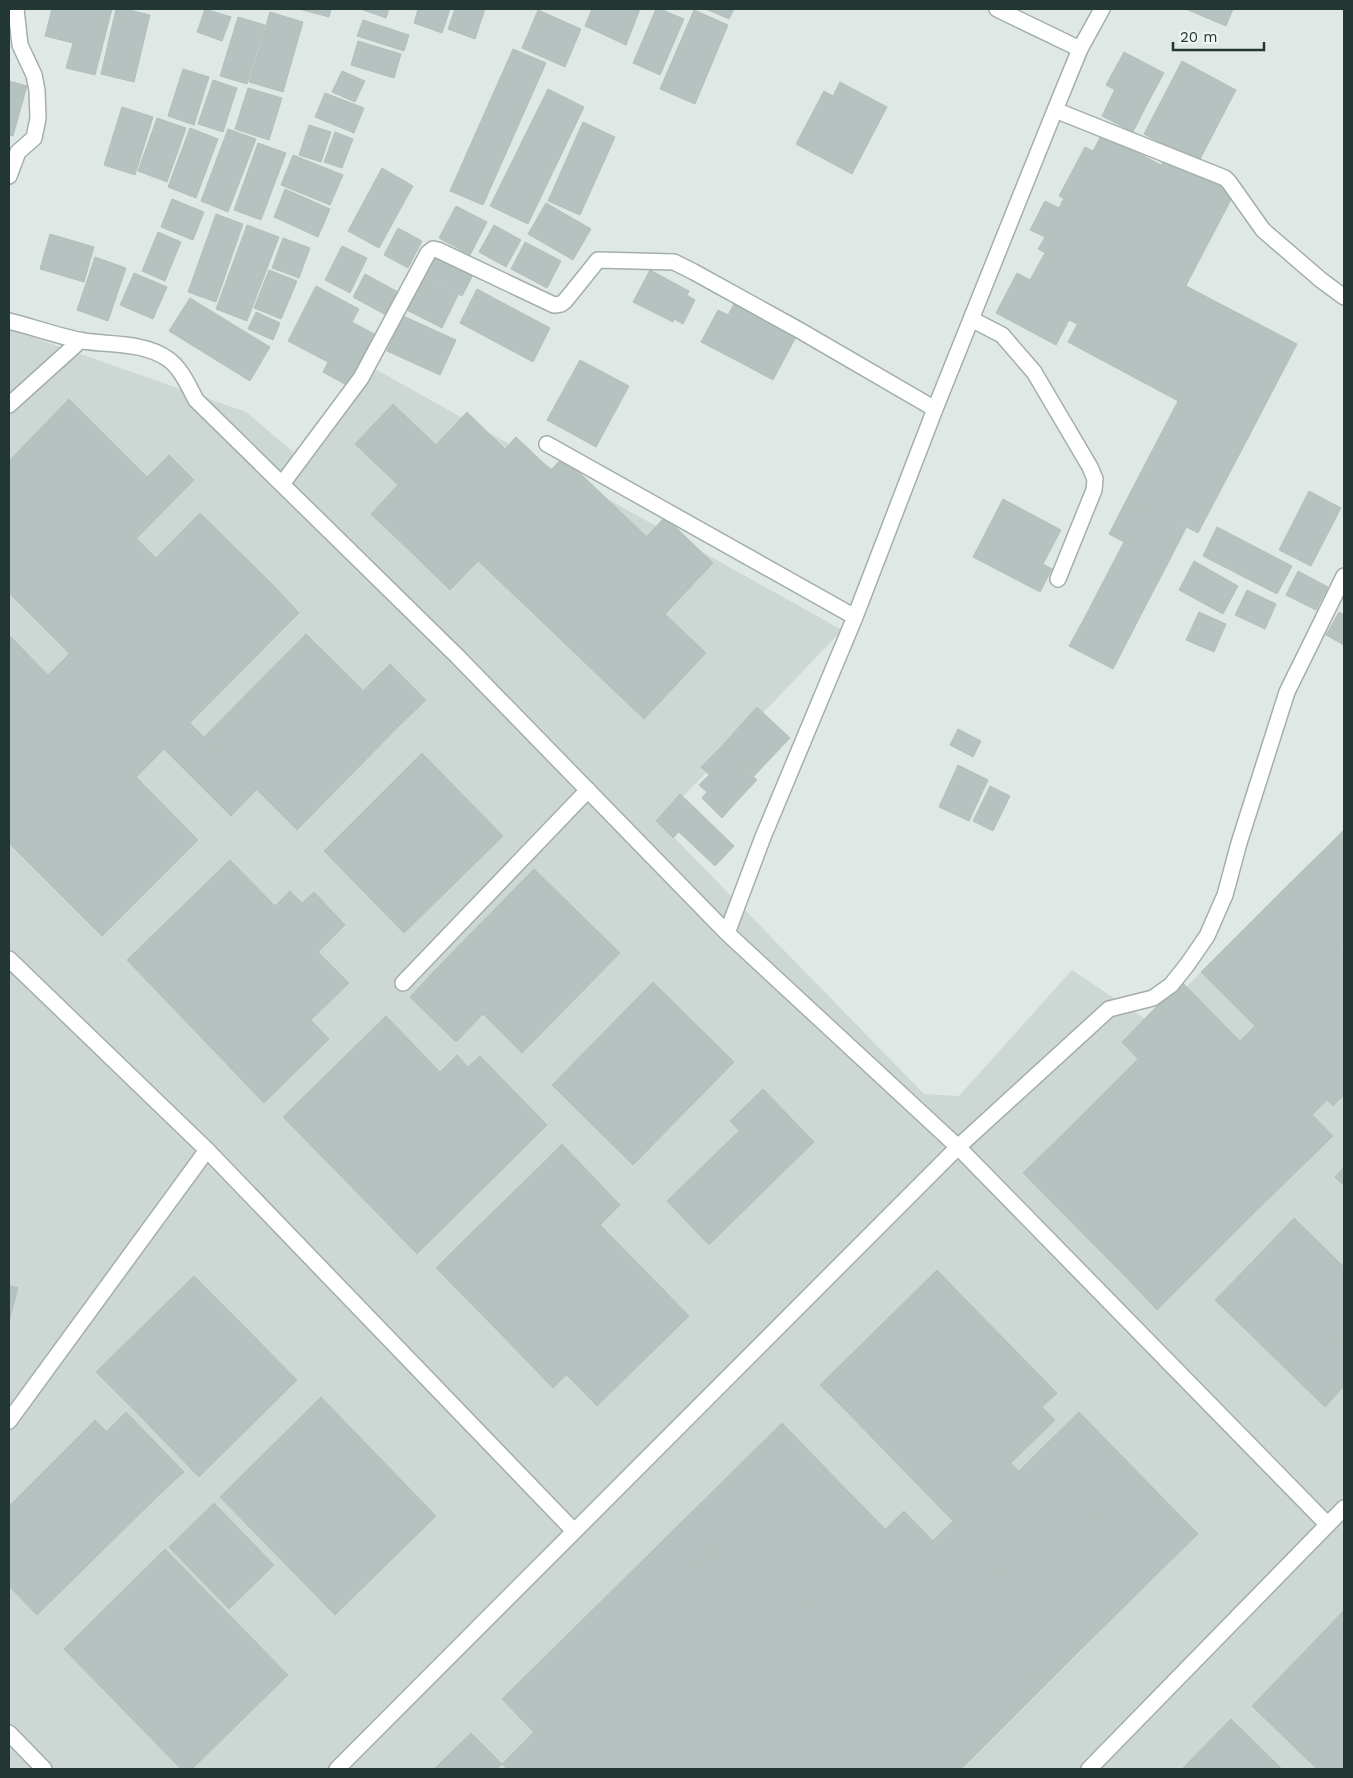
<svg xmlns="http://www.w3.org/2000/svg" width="1353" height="1778" font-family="'Work Sans',sans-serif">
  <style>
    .built { fill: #cdd7d4 }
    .building { fill: #b5c2bf; stroke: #b2c0bd }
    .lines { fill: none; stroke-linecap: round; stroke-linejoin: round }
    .service-casing { stroke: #a3afac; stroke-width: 18 }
    .minor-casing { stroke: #a3afac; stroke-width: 18 }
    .service { stroke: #fff; stroke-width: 15 }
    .minor { stroke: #fff; stroke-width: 15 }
  </style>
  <rect width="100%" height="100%" fill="#dfe8e5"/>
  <path class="built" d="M9,329L246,412L299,457L375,369L842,630L659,822L924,1094L959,1096L1072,970L1150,1022L1344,833V1769H9Z"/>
  <path class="building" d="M52,9H112L95,75L66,68L73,43L45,36Z
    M116,9H125L150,15L134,82L101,74Z
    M205,9L231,17L222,41L197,32Z
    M299,9H331L329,17Z
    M363,9H389L386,18L363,10Z
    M418,9H450L442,33L414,23Z
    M455,9H485L475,39L448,29Z
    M592,9H640L626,45L585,26Z
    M656,9H660L684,19L660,75L633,63Z
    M706,9H734L729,19Z
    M1186,9H1233L1226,26Z
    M538,10L581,29L565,67L522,48Z
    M694,10L728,25L695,104L660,89Z
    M270,12L303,22L283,92L249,82Z
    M238,17L265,25L247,84L220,76Z
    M363,20L409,35L404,51L357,36Z
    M358,41L401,54L394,78L351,65Z
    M513,49L546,63L483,205L450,191Z
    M1124,52L1164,73L1146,106L1106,85Z
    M1182,61L1236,90L1198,163L1144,134Z
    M183,69L209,77L194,125L168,116Z
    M342,71L365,81L355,102L332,92Z
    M213,80L237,88L223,132L198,124Z
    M9,81L27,86L13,136L9,135Z
    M840,82L887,107L852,174L796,144L824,91L833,96Z
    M248,88L282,98L269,140L235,129Z
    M548,89L584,107L528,224L490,206Z
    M1115,89L1146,106L1133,132L1102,116Z
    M325,93L364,108L354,133L315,117Z
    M122,107L153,117L135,175L104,165Z
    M157,118L186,128L167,182L138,171Z
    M583,122L615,137L580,215L548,201Z
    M309,125L331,132L321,162L299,155Z
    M190,128L218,139L196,198L168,187Z
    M228,129L256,139L228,212L201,201Z
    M335,132L353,139L342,168L324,162Z
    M1102,134L1161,165L1126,231L1059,196L1085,147L1093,151Z
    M258,143L286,153L261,220L234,210Z
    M293,155L343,175L330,205L281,185Z
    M1166,156L1235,192L1137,379L1068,342Z
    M382,168L413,186L379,248L348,231Z
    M285,189L330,209L318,237L274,217Z
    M1064,198L1126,231L1100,282L1038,249L1045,237L1030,230L1045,201L1059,208Z
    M172,199L204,212L193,240L161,227Z
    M546,203L591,229L573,260L528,234Z
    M456,206L487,222L470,255L439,238Z
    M216,214L243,224L216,302L188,292Z
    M247,225L279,237L247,321L216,309Z
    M494,225L521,240L506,267L479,252Z
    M398,228L422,241L408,268L384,255Z
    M158,232L181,242L165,281L142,271Z
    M50,234L94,247L84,282L40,269Z
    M283,238L310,248L299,278L272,268Z
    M525,242L561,261L547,288L511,269Z
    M342,246L367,258L350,293L325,280Z
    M437,252L475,271L462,296L425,277Z
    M1045,253L1100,282L1077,324L1069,320L1056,345L996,313L1017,273L1030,280Z
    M95,257L126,268L108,321L77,310Z
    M269,270L297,281L281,319L254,308Z
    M650,270L689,291L687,295L695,300L683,324L674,319L673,322L633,302Z
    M134,273L167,287L153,319L120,305Z
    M365,274L398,292L386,315L353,297Z
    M417,274L458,295L442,328L401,307Z
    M316,286L359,309L352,322L378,336L352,388L323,372L328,362L288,341Z
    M1186,286L1297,344L1248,438L1137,379Z
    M477,289L550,328L533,362L460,323Z
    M190,298L270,347L250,381L169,331Z
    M735,302L770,321L747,366L701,342L718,310L728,315Z
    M256,312L280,323L273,340L248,329Z
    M403,316L456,340L440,375L387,351Z
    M770,321L797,335L773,380L747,366Z
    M580,360L629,386L596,447L547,420Z
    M69,399L147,477L21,605L9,593V461Z
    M1178,401L1248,438L1198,533L1128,497Z
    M393,404L436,445L398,485L355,444Z
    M467,412L505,449L516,437L551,470L472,555L398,485Z
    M169,455L194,480L46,630L21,605Z
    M563,457L647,537L555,634L472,555Z
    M398,485L438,523L411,552L371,514Z
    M1309,491L1341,508L1311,566L1279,550Z
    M1128,497L1186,528L1167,565L1109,534Z
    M1003,499L1061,530L1043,564L1052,569L1040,592L973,557Z
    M200,513L273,585L137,722L46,630L136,538L156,558Z
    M665,517L713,563L603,680L555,634Z
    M438,523L478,561L450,590L411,552Z
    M1217,527L1292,566L1277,594L1203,556Z
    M1124,542L1167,565L1145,607L1102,584Z
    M1194,561L1238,586L1223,614L1179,590Z
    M1298,571L1328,587L1316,610L1286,595Z
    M1102,584L1145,607L1128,640L1085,617Z
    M273,585L299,613L164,749L137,722Z
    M1247,590L1276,604L1265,629L1235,615Z
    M1199,612L1226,624L1214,652L1186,640Z
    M1339,612L1344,615V645L1326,635Z
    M665,614L706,653L644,719L603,680Z
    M1085,617L1128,640L1113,669L1069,646Z
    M306,634L399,726L297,830L204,737Z
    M9,635L48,675L9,715Z
    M69,654L164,749L40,874L9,843V715Z
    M390,664L426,700L399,726L363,691Z
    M757,707L790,738L771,758L739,727Z
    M190,723L256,790L231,816L164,749Z
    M739,727L771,758L754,776L722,746Z
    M958,729L981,741L973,757L950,745Z
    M722,746L757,780L737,801L701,767Z
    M422,753L503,836L404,933L324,851Z
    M958,765L988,780L969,821L939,807Z
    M709,775L737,801L722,818L702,798L707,792L699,785Z
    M136,777L198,840L131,907L69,845Z
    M990,786L1010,796L993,831L973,821Z
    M680,794L698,811L673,838L656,821Z
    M698,811L734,846L715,866L679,832Z
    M1344,830V956L1281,892Z
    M69,845L131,907L102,936L40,874Z
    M230,860L275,906L290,891L302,903L314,892L345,925L318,952L349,983L311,1020L329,1039L264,1103L127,960Z
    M534,869L620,953L522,1053L437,968Z
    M1281,892L1344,956V1095L1333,1106L1327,1100L1312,1115L1240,1041L1255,1026L1201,972Z
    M437,968L483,1014L456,1042L410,997Z
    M653,982L734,1062L633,1165L552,1085Z
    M1182,982L1333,1136L1255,1212L1153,1109L1208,1054L1159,1004Z
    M1159,1004L1208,1054L1093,1169L1061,1136L1138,1059L1122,1042Z
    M386,1016L440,1072L338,1173L283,1117Z
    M457,1055L468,1067L480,1056L547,1125L417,1254L338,1173Z
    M763,1089L814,1142L781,1174L730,1121Z
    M1153,1109L1255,1212L1195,1272L1093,1169Z
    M739,1131L781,1174L709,1245L667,1201Z
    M1061,1136L1161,1238L1124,1275L1023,1173Z
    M562,1144L620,1205L600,1225L542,1164Z
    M542,1164L600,1225L522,1301L463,1241Z
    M1344,1167V1186L1335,1177Z
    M1294,1218L1344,1267V1348L1254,1260Z
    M600,1225L658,1284L553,1388L495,1328Z
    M1161,1238L1195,1272L1157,1310L1124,1275Z
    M463,1241L522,1301L495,1328L436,1268Z
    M1254,1260L1344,1348V1386L1325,1407L1215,1300Z
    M937,1270L965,1299L908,1357L879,1327Z
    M194,1276L235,1317L137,1413L96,1372Z
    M658,1284L689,1316L597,1406L566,1374Z
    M9,1285L18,1288L9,1321Z
    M965,1299L1057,1393L1042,1407L1055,1420L1011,1463L908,1357Z
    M235,1317L297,1380L199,1477L137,1413Z
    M879,1327L908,1357L849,1414L820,1385Z
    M908,1357L1011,1463L953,1521L849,1414Z
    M321,1397L436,1516L335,1615L220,1497Z
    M126,1412L184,1472L163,1491L106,1432Z
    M1079,1412L1198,1534L1156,1575L1037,1453Z
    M95,1420L163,1491L37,1615L9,1586V1506Z
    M782,1423L811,1453L676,1586L647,1556Z
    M811,1453L885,1529L750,1662L676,1586Z
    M1037,1453L1156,1575L1138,1593L1019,1471Z
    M1011,1463L1138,1593L1079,1651L953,1521Z
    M214,1503L274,1565L229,1609L169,1547Z
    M904,1511L933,1541L780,1693L750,1662Z
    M953,1521L1079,1651L1042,1688L915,1558Z
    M165,1549L288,1675L192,1769H181L64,1649Z
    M647,1556L780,1693L702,1769H691L563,1639Z
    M915,1558L1042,1688L1021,1709L894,1579Z
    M894,1579L1021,1709L964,1766L837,1636Z
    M1344,1610V1638L1330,1625Z
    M1330,1625L1344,1638V1769H1317L1252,1706Z
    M837,1636L964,1766L960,1769H854L780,1693Z
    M563,1639L691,1769H569L502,1699Z
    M780,1693L854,1769H702Z
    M1231,1719L1282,1769H1182Z
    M534,1732L569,1769H507L502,1764Z
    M471,1733L502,1764L496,1769H434Z"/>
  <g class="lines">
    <g class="service-casing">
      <path id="service" d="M403,983L588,790"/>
    </g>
    <g class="minor-casing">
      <path id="minor" d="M997,9L1080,49
        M1055,110L1225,178L1229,182L1263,230L1321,280L1344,297
        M9,176L18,152L34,138L38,118L37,90L34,75L20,45L16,9
        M971,319L1002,335L1034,372L1090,467L1095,479L1094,490L1058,579
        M9,321C33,327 58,336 83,341C110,345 144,342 168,359C181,368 189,387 196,400L457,656L727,933L958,1147L1327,1524
        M9,405L81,340
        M547,444L855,617
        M282,484L361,378L428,253L433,249L438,250L554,305L561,304L565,301L598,260L674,262L694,272L799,330L935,409
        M727,933L763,837L855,617L935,409L1055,110L1080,49L1102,9
        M9,959L207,1150L574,1531
        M9,1421L207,1150
        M9,1733L44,1769
        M337,1769L958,1147L1109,1009L1153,998L1171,985L1187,965L1207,936L1225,895L1239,843L1287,692L1344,576
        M1089,1769L1344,1508"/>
    </g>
    <use href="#service" class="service"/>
    <use href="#minor" class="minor"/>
  </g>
  <rect width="1353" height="1778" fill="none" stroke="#223634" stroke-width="20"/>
  <path d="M1173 42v8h91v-8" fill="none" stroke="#223634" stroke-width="2.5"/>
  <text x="1180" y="42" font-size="15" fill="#223634" stroke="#eef5f3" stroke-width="4" paint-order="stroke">20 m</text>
</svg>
